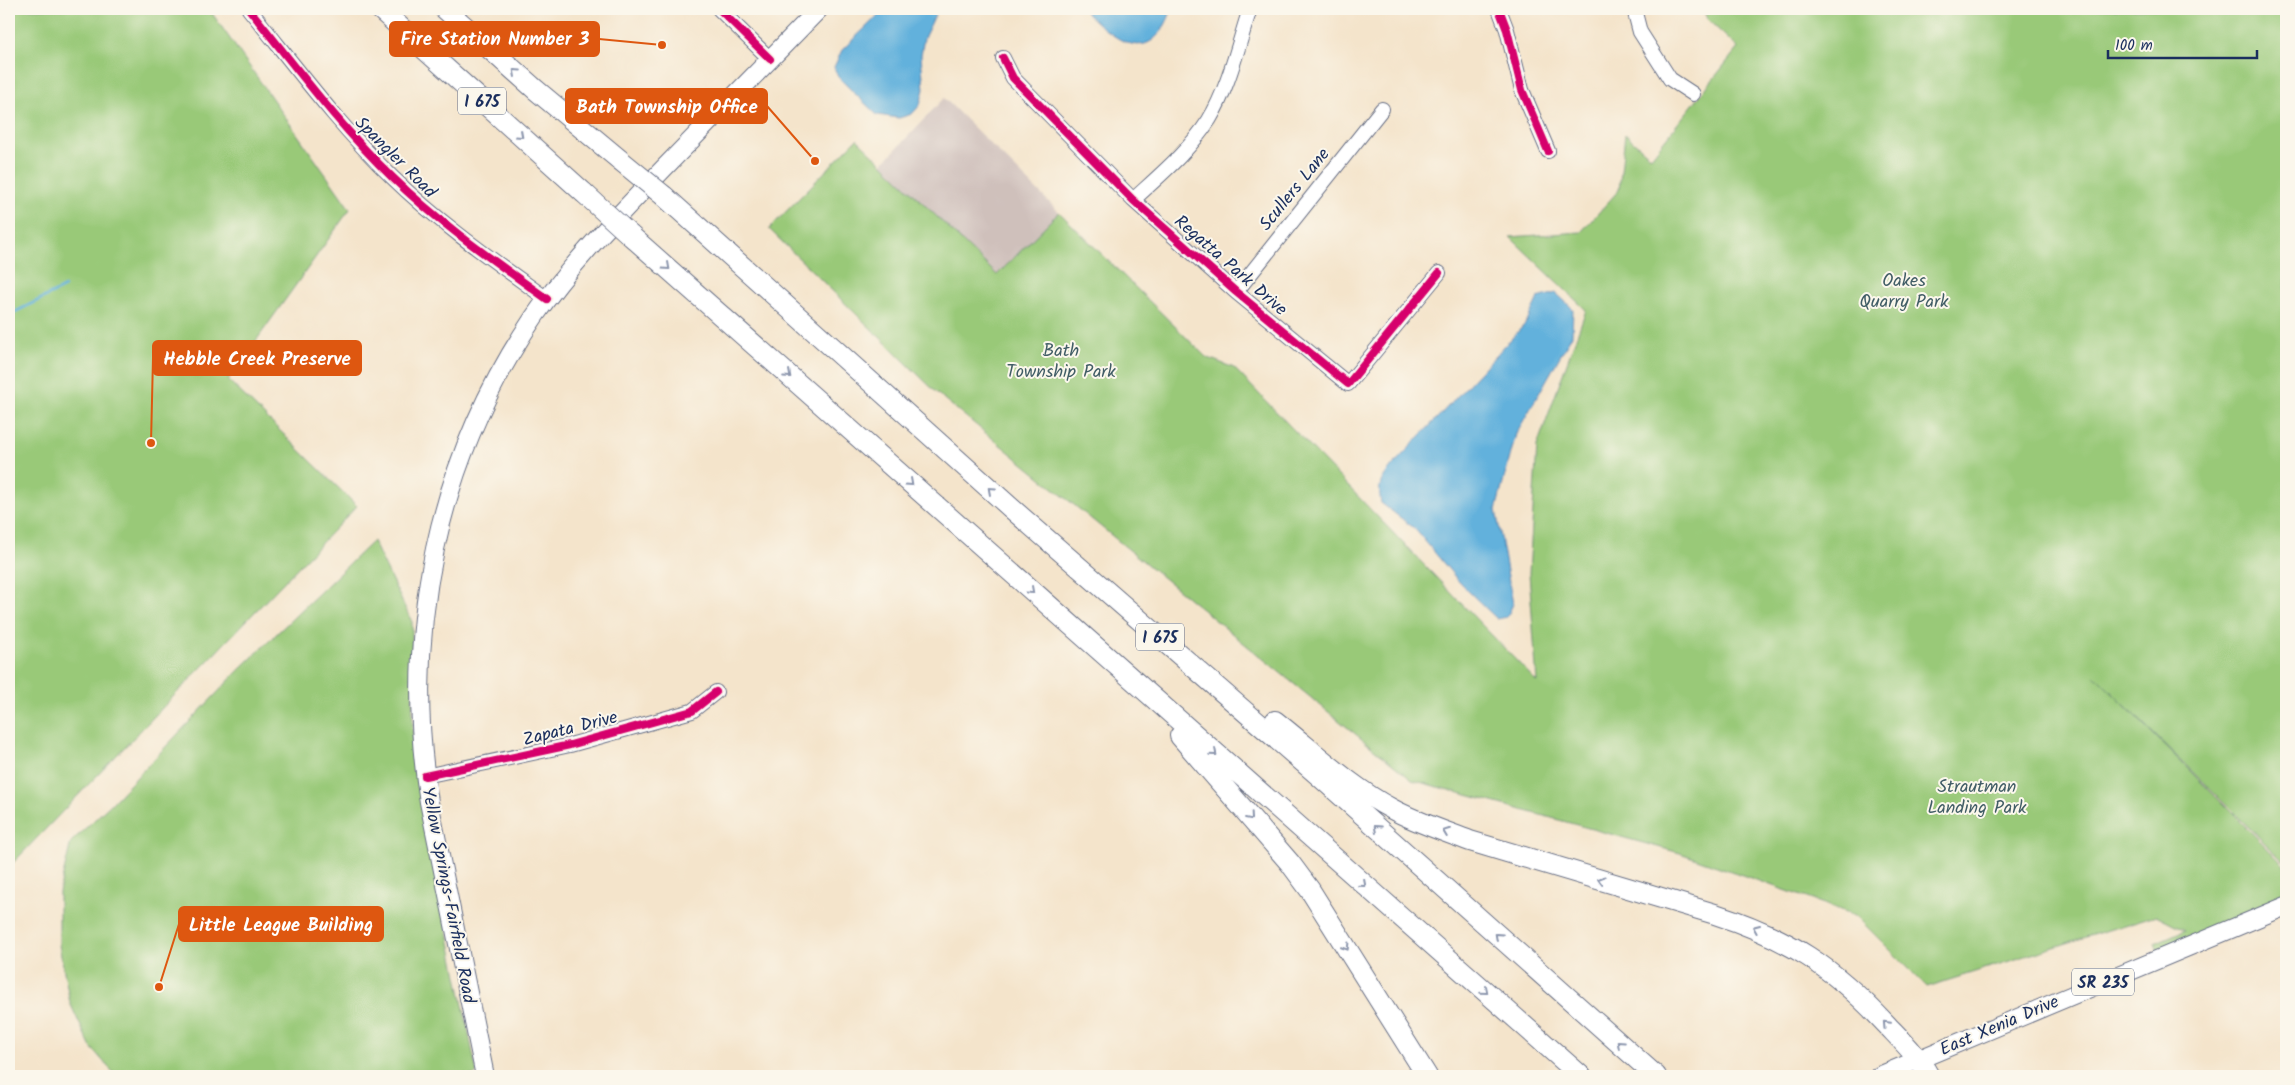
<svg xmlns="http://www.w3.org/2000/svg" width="2295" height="1085" font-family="Kalam,sans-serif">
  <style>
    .industrial { fill: #cfc0bb }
    .green { fill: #99c978; stroke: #5a7c6b }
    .water { fill: #62b1dc; stroke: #3e709d }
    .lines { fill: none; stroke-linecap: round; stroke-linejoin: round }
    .stream { stroke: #62b1dc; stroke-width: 3 }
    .minor-casing { stroke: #676e84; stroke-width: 16 }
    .major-casing { stroke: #676e84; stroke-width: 20 }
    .highway-casing { stroke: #676e84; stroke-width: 22 }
    .minor { stroke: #fff; stroke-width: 14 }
    .major { stroke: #fff; stroke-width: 18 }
    .highway { stroke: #fff; stroke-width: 20 }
    .highway-bridge-casing { stroke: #676e84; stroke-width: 22; stroke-linecap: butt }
    .highway-bridge { stroke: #fff; stroke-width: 20 }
    .cycleway-casing { stroke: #fbf7ec; stroke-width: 11 }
    .cycleway { stroke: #d6006c; stroke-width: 8 }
    .oneway { stroke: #8d97ae }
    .labels { text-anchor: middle; stroke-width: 4; stroke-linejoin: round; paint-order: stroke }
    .shield { fill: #fbf7ec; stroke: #5e6b89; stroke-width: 1 }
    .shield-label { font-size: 16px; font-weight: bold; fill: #1b2f5e }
    .street-label { font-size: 18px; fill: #1b2f5e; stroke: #fbf7ec }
    .park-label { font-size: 18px; fill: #415d66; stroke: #fbf7ec }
    .leader { fill: none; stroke: #de5710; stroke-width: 2 }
    .callout-dot { fill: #de5710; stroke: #fbf7ec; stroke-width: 2 }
    .callout { fill: #de5710; stroke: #de5710; stroke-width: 2 }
    .callout-label { font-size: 19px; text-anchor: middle; font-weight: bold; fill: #fff }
  </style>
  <rect width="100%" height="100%" fill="#fbf7ec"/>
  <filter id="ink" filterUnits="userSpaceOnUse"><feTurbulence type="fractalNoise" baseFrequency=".02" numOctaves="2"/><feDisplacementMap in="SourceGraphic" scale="10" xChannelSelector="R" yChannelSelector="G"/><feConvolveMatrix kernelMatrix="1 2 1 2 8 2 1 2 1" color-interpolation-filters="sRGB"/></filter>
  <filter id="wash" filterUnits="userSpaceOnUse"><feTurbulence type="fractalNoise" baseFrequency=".0096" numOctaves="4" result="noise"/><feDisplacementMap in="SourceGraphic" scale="20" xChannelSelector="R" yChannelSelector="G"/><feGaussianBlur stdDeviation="1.12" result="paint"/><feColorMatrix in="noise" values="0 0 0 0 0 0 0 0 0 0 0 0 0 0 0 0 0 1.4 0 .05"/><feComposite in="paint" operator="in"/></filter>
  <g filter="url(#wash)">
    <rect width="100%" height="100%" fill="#f4e4cb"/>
    <path class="industrial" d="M944,98L1059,212L997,276L882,164Z"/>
    <path class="green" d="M9,9H209L350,209L228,380L357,506L9,867Z
      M1703,9H2286V864L2094,675L2286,867V907L2161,960L2155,943L2185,930L2156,915L1927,987L1855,915L1680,853L1412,780L939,395L769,229L857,139L997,275L1059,212L1206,357L1234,368L1537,682L1529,573L1537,446L1586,310L1510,237L1581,232L1619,190L1625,134L1651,157L1738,48L1707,19Z
      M373,541L412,622L413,762L477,1073L473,1076H116L90,1046L70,1003L59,945V892L71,842L111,804L239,670Z"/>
    <path class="water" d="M885,9H938L924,38L921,55L924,89L920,105L912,114L899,118L877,115L838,77L834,67L842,50Z
      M1082,9H1172C1150,71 1115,40 1082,9Z
      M1556,293L1573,309L1572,335L1516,434L1496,510L1513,604L1507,617L1497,619L1461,584L1414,528L1381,503C1377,482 1382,479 1394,464L1526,323L1538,298Z"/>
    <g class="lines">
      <path class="stream" d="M9,315L65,287"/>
    </g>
  </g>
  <g filter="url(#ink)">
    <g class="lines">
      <g class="minor-casing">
        <path id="minor" d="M249,9C295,66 339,126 392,177C439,223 494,261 547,299
          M719,9L770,59
          M1499,9L1507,30L1522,90L1548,151
          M1634,9L1640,32L1670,79L1693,94
          M1003,58L1013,78L1133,200L1236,292L1348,384L1439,273
          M1133,200C1160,175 1189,151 1209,120C1229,87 1238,45 1250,9
          M1236,292L1382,109
          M425,776L570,745L692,711L716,692"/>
      </g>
      <g class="major-casing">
        <path id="major" d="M485,1076L429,802C402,631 437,460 534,317C572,262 620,214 666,166C717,114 768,61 819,9
          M1879,1076L2286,906"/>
      </g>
      <g class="highway-casing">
        <path id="highway" d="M380,9L584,193
          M445,9L536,90L620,160
          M664,196L1011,508L1319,776L1656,1076
          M630,235L1581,1076
          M1275,721C1313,751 1349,786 1392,809C1416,822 1444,831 1470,841L1715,914C1789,938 1833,967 1886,1024C1902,1041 1918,1056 1929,1076
          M1180,736L1290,863L1310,890L1427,1076"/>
      </g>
      <use href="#minor" class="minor"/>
      <use href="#major" class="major"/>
      <use href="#highway" class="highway"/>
      <g class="highway-bridge-casing">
        <path id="highway-bridge" d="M620,160L664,196
          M584,193L630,235"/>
      </g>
      <use href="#highway-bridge" class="highway-bridge"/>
      <g class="cycleway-casing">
        <path id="cycleway" d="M249,9C295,66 339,126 392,177C439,223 494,261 547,299
          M719,9L770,59
          M1499,9L1507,30L1522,90L1548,151
          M1003,58L1013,78L1133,200L1236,292L1348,384L1439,273
          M425,776L570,745L692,711L716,692"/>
      </g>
      <use href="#cycleway" class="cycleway"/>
    </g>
    <defs><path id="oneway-chevron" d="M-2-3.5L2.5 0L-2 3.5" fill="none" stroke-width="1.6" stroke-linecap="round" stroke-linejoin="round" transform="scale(1.25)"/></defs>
    <g class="oneway">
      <use href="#oneway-chevron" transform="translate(516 72) rotate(-138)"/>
      <use href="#oneway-chevron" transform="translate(520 135) rotate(42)"/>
      <use href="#oneway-chevron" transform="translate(667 267) rotate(42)"/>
      <use href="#oneway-chevron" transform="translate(788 375) rotate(42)"/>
      <use href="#oneway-chevron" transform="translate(910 483) rotate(42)"/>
      <use href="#oneway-chevron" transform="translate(991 490) rotate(-138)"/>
      <use href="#oneway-chevron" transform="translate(1031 591) rotate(42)"/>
      <use href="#oneway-chevron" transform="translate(1214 753) rotate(41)"/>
      <use href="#oneway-chevron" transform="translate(1250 817) rotate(49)"/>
      <use href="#oneway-chevron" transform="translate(1377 828) rotate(-138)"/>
      <use href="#oneway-chevron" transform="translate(1446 832) rotate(-159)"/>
      <use href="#oneway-chevron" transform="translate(1601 880) rotate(-164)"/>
      <use href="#oneway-chevron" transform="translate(1363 884) rotate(41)"/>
      <use href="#oneway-chevron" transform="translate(1756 928) rotate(-157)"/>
      <use href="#oneway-chevron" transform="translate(1498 936) rotate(-138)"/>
      <use href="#oneway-chevron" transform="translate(1346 947) rotate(58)"/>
      <use href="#oneway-chevron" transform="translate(1485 991) rotate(41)"/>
      <use href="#oneway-chevron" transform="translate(1886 1024) rotate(-133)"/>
      <use href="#oneway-chevron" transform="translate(1620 1044) rotate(-138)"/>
    </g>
  </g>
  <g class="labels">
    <g class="shield">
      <rect x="458" y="87.5" width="48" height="27" rx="4"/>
      <rect x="1136" y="623.5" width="48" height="27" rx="4"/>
      <rect x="2072" y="968.5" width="62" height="27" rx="4"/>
    </g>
    <g class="shield-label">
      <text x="482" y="107">I 675</text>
      <text x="1160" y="643">I 675</text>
      <text x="2103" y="988">SR 235</text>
    </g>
    <g class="street-label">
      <text transform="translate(396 157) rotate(45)" y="6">Spangler Road</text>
      <text transform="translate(1294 189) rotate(-51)" y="6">Scullers Lane</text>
      <text transform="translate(1231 265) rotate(41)" y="6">Regatta Park Drive</text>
      <text transform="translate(570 728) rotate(-14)" y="6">Zapata Drive</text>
      <text transform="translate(449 895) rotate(79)" y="6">Yellow Springs-Fairfield Road</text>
      <text transform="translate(1999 1025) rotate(-23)" y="6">East Xenia Drive</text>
    </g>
    <g class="park-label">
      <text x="1904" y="286">Oakes<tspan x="1904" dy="21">Quarry Park</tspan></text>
      <text x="1061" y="356">Bath<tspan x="1061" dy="21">Township Park</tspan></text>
      <text x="1977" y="792">Strautman<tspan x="1977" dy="21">Landing Park</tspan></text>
    </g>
  </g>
  <path class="leader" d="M662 45L599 39M815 161L767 106M151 443L153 358M159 987L179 924"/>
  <g class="callout-dot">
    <circle cx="662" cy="45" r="5"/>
    <circle cx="815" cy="161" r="5"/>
    <circle cx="151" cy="443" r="5"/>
    <circle cx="159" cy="987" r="5"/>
  </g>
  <g class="callout">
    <rect x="390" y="22" width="209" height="34" rx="5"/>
    <rect x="566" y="89" width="201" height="34" rx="5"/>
    <rect x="153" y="341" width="208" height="34" rx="5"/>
    <rect x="179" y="907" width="204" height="34" rx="5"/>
  </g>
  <g class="callout-label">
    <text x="495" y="45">Fire Station Number 3</text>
    <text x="667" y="113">Bath Township Office</text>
    <text x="257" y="365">Hebble Creek Preserve</text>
    <text x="281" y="931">Little League Building</text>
  </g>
  <rect width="2295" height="1085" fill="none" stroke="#fbf7ec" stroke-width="30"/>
  <path d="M2108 50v8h149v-8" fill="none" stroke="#1b2f5e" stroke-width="2.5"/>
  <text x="2115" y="50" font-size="15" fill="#1b2f5e" stroke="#fbf7ec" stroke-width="4" paint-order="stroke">100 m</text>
</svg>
